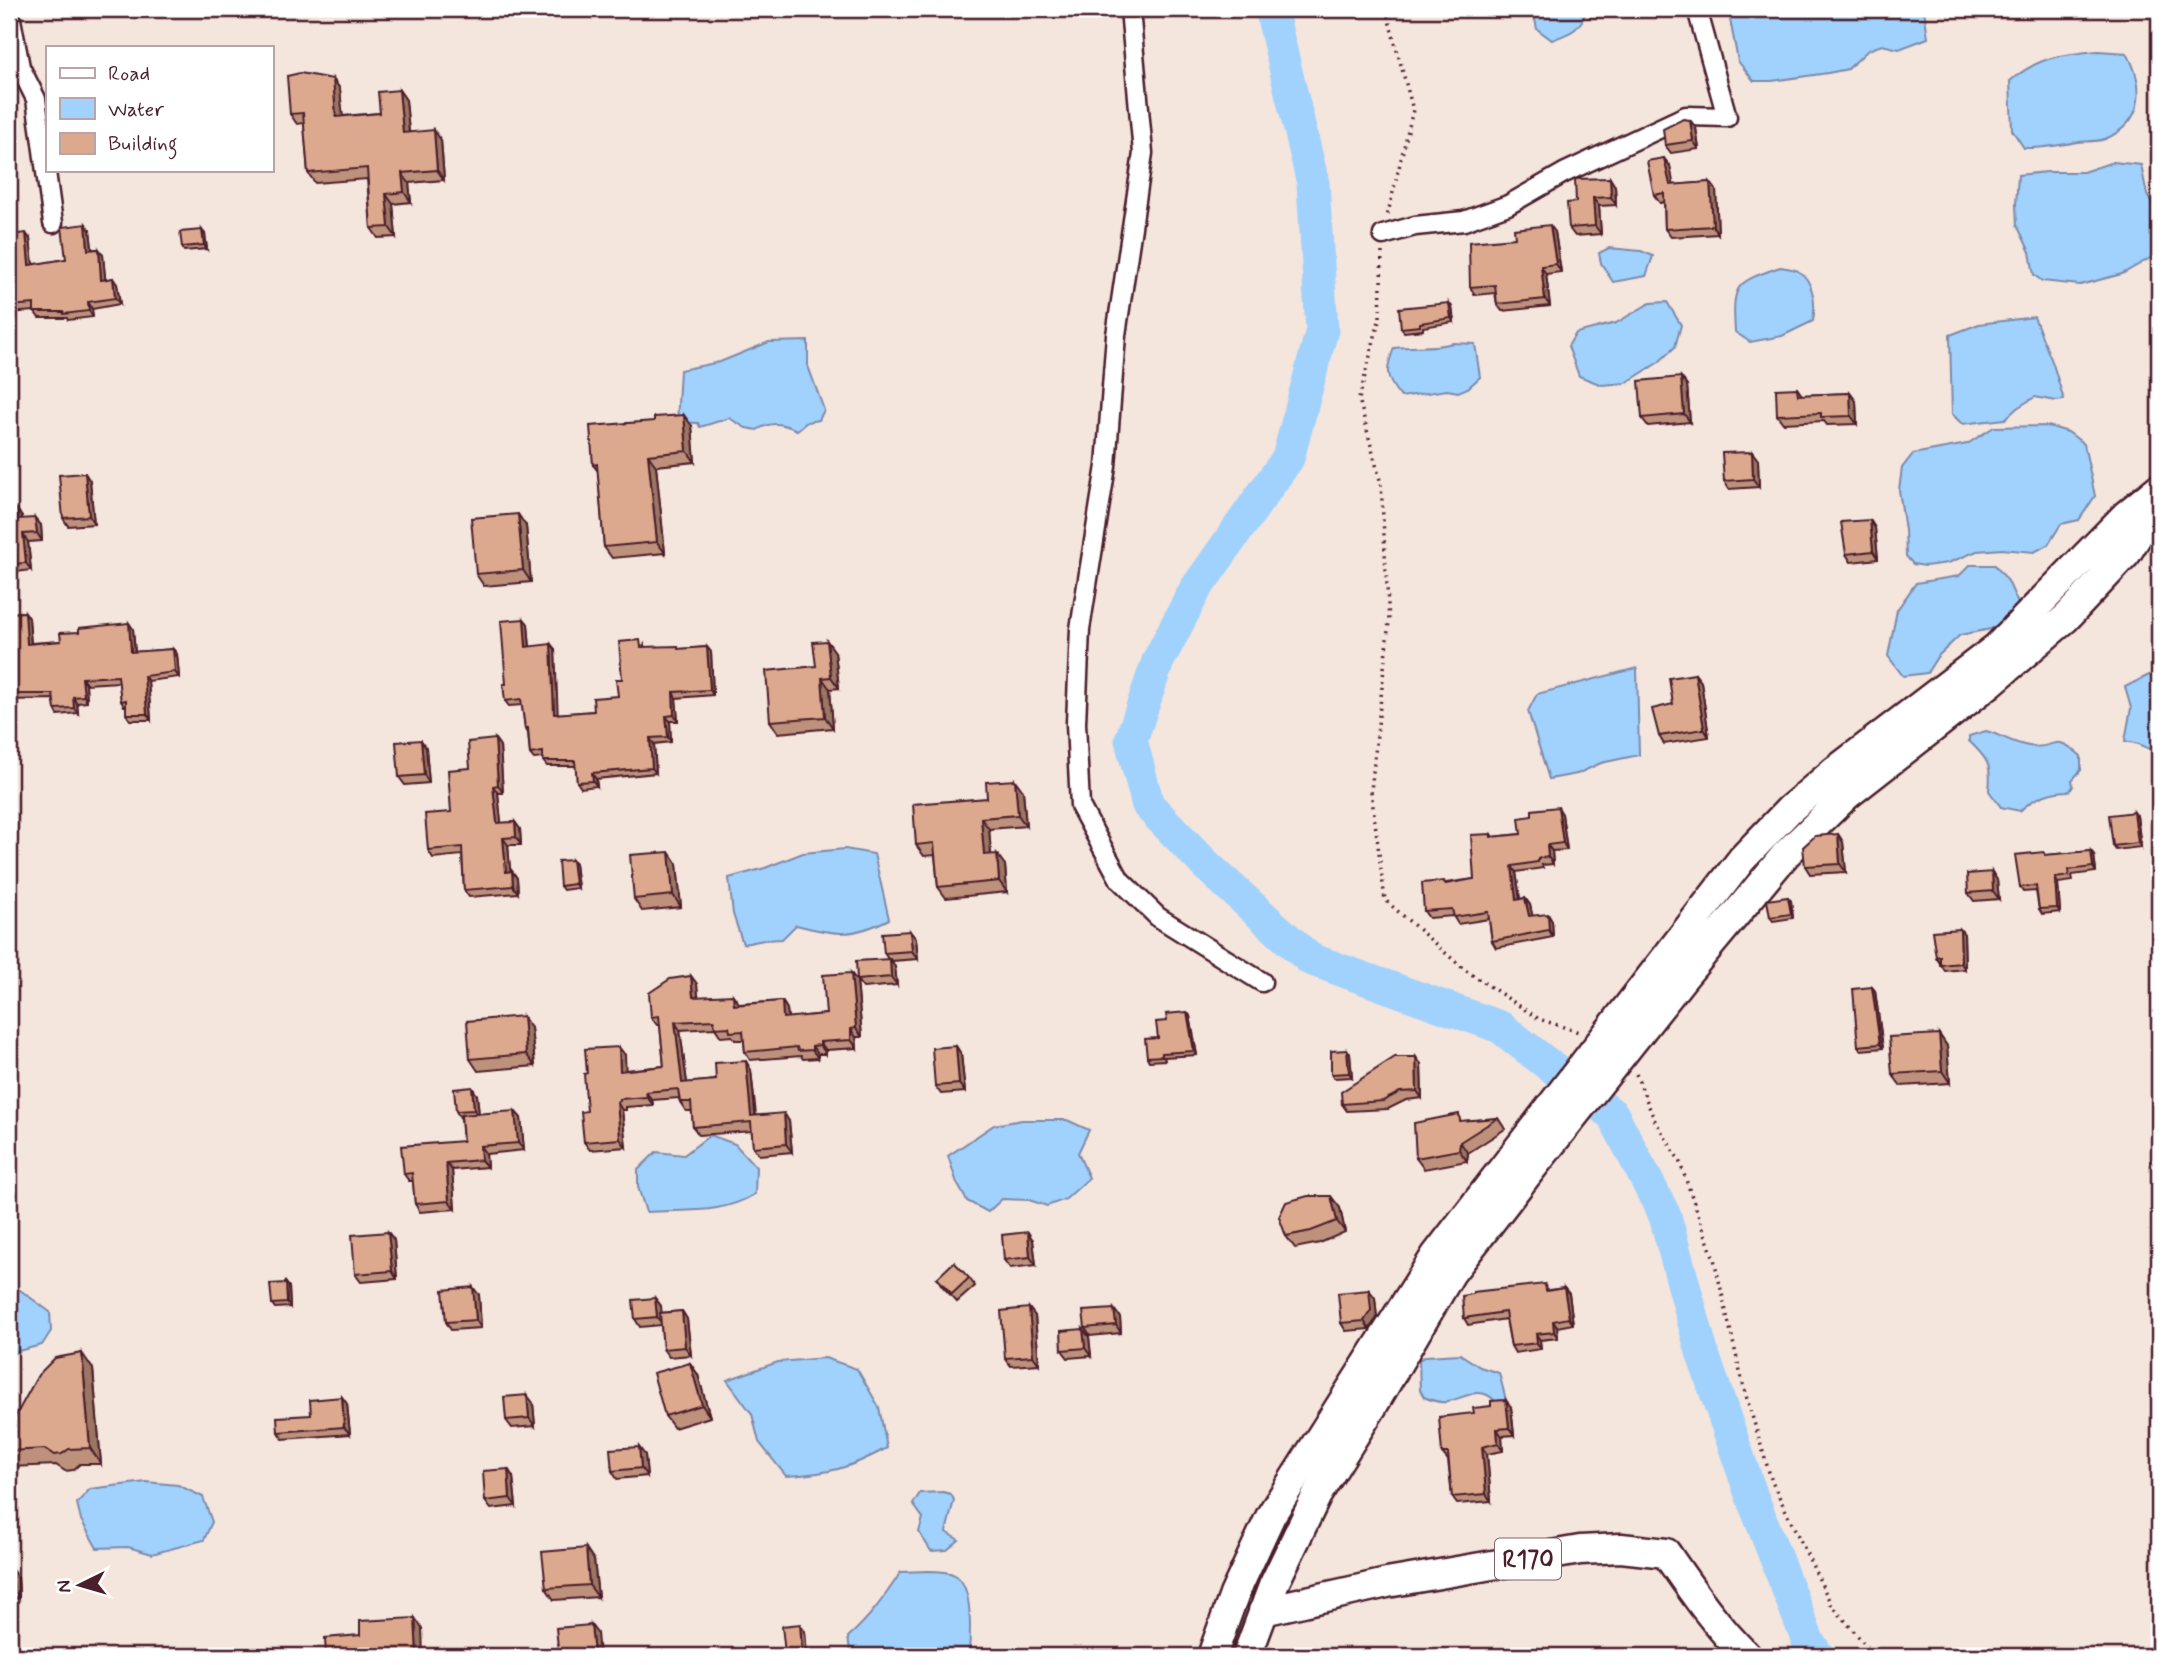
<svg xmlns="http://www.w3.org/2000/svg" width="2168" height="1665" font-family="Mynerve,sans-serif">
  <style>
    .water { fill: #a0d2fd; stroke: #7e8aa9; stroke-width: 2 }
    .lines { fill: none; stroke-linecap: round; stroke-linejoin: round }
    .river { stroke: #a0d2fd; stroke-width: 33 }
    .street-casing { stroke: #4a1f2b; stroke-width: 23 }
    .primary-casing { stroke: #4a1f2b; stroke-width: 33 }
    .path { stroke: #4a1f2b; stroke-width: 3.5; stroke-dasharray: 2 5; stroke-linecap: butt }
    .street { stroke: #fff; stroke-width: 18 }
    .primary { stroke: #fff; stroke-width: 28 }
    .wall { fill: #bd917b; stroke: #4a1f2b; stroke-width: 2 }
    .shaded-wall { fill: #9a7664; stroke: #4a1f2b; stroke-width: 2 }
    .building { fill: #dca98f; stroke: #4a1f2b; stroke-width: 2 }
    .labels { text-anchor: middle; stroke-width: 5; stroke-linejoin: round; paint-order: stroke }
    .shield { fill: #fff; stroke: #80626b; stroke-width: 2 }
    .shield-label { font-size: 24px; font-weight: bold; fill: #4a1f2b }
  </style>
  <rect width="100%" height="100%" fill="#f4e5dd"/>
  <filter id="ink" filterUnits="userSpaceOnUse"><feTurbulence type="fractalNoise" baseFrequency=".0143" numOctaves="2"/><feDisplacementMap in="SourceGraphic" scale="14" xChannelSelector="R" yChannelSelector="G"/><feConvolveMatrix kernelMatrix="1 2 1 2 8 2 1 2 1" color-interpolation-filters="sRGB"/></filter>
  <g filter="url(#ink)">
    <path class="water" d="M1536,9H1587C1580,30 1573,32 1552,40L1537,29L1533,10Z
      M1728,9H1924L1928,38L1899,49L1882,45L1868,50L1848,69L1828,73L1772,81H1754L1738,61Z
      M2098,51L2127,53C2145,86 2145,122 2105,139C2097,142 2086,141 2078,142C2059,145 2043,149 2024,148L2012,130L2010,81C2040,56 2061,55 2098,51Z
      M2113,162L2141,165L2147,195L2159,217V253L2122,274L2080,285L2042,281L2034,275L2030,252L2017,225L2016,205L2018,175L2047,172H2083Z
      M1609,248L1641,251L1653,256L1646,276L1613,282L1601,263L1599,253Z
      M1780,267C1785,268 1794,269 1798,271C1814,281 1816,304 1813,321L1782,336L1750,342L1735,332C1732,283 1735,283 1780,267Z
      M1667,302L1681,325L1675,347L1659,362L1626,383L1602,385L1579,376L1568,346L1576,333L1616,323L1650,303Z
      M2034,317L2053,364L2064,400L2056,401L2035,397L2017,408L2005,419L1962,424L1952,414L1950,335L1979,324Z
      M808,341V366L824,410L819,420L807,422L797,430C782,423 771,421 757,430L746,428L729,418L700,427L698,423L677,422L680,370L720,362L769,342Z
      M1453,343L1475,344L1480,377L1468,388L1458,392L1447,390L1401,397C1385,378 1385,371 1394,348C1414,345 1433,349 1453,343Z
      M2048,426L2068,432L2084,444L2095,496L2079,520L2061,524L2048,545L2034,552L2002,549L1977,551L1948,563L1925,566L1913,564L1906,556L1905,530L1899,490L1902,468L1913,454L1967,444L1994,427Z
      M1970,565H1995L2008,581L2020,608L1991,629L1960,635L1937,657L1927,673L1903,676L1888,656L1897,610L1916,583L1959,576Z
      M1637,668L1639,755L1601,763L1577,774L1549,779L1528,711L1537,694Z
      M2159,672V752H2156L2139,744L2125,741L2131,708L2125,687L2147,676Z
      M1986,731C2001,735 2014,744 2029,746C2056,751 2052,730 2081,756V770L2072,780L2073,786L2070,791C2050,791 2034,797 2020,811L2001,807L1989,791C1992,765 1988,759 1969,741V736Z
      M845,849L874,854L889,919C852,938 835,935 796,925L782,939L764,940L743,944L733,914L729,878L765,868L803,853Z
      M1022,1120H1067L1089,1130L1078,1153L1089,1178L1066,1199L1047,1206L1029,1200L1002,1199L988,1212L967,1201L957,1183L948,1156L994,1125Z
      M710,1135L735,1144L756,1167L755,1194C721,1215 684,1209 646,1212L638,1187V1170L656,1152L684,1155Z
      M20,1290L50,1312L51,1331L42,1345L18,1351L9,1356V1291Z
      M1460,1354L1480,1367L1499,1373L1506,1400L1495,1401C1480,1384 1463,1399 1446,1402C1438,1403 1431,1400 1424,1397L1420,1390L1419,1360L1426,1356Z
      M825,1358L857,1369L879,1407L887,1448C850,1468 829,1474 786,1476L759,1442L752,1414L727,1380L778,1362Z
      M146,1482L178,1485L203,1497L212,1522L204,1540L152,1554L128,1547L97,1548L81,1520L77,1503L90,1489Z
      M943,1492L951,1494L954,1500L946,1532L959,1540L947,1550L931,1551L919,1532L923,1518L913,1504L920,1493Z
      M928,1571C937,1571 948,1571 955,1575C974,1586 970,1636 969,1655L855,1656L850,1651L848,1637C870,1618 885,1596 901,1572Z"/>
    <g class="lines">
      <path class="river" d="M1271,9L1313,183L1322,330L1288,458L1195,590L1158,661L1131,740L1148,805L1207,866L1310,959L1500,1027L1613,1115L1665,1216L1702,1352L1751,1494L1808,1641L1818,1656"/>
      <g class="street-casing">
        <path id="street" d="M9,9L20,67L36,99L53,223
          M1130,9L1143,153L1116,335L1106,466L1080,629L1076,723L1080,806L1120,880L1158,917L1262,982
          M1383,235L1415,226L1464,221L1508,205L1564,173L1686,116L1727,117L1697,9"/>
      </g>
      <g class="primary-casing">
        <path id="primary" d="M1263,1611L1387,1583L1580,1550L1621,1548L1666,1553C1691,1589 1715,1625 1747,1656
          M1212,1656L1234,1595L1271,1515L1436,1255L1742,859L1790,809L1836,770L1997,647L2126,515L2159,488
          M1247,1656L1273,1586L1317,1495L1374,1404L1451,1273L1533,1167L1682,979L1786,854L1847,795L1989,684L2066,618L2126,554L2159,501"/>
      </g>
      <path class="path" d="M1386,9L1413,110L1387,217
        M1382,252L1380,317L1359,399L1381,484L1389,621L1371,791L1385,900L1465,970L1539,1019L1582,1033
        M1636,1074L1654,1119L1679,1160L1714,1259L1744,1389L1772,1482L1831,1604L1867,1647"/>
      <use href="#street" class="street"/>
      <use href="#primary" class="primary"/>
    </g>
    <path class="wall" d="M333,79L340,89L342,116L380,113L399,90L406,100L409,132L441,140L444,180L409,183L411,202L393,204L396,237L378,238L371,228L367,179L315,183L308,173L304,123L297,124L290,114Z
      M1690,120L1696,128L1699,149L1671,153L1665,145Z
      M1670,166L1673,185L1710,182L1716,190L1718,234L1671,237L1665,229L1664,202L1660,203L1654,195Z
      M1615,186L1616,205L1599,206L1601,234L1575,236L1569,228L1576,202Z
      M90,230L92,249H99L103,255L105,279L117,284L120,304L92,309L93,317L68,320L67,318H39L34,311L9,313V286L30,239L33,265L66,259Z
      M1555,232L1561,272L1546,274L1550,306L1502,311L1497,304L1495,293L1475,295L1470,287L1515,238Z
      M205,234L207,249L184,251L182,247Z
      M1449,303L1452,307L1454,322L1423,327V330L1404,332L1401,328Z
      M1681,377L1687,385L1690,422L1648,426L1642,418Z
      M1797,388L1802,395L1850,393L1856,401L1857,424L1827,425L1824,421L1783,423L1777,415Z
      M692,426L695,462L656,466L665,553L612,558L604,547L598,471L593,465Z
      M1752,452L1758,460L1759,487L1729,489L1724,481Z
      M90,481L94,524L68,526L63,518Z
      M9,510L22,517V519L41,525L42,541L28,542L31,570L9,573Z
      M1870,520L1875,528L1878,559L1851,562L1846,554Z
      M526,526L531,582L484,586L476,574Z
      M9,612V613L25,612L29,618L31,643L61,641L79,632L129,623L133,629L135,652L173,649L177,654L179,677L148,681L151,720H130L126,714V706H124L121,701L119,682L86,684L87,702L77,703L78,713L58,715L55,709L54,699L9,700Z
      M524,619L528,624L530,647L555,649L557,714L594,711L618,696L622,679L644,645V647L680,649L707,647L711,652L713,695L676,698L678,721H670L671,742L654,744L656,773L596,779L597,786L581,788L577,782L576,766H547L543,761V758L534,759L530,754L528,733L525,728L522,705L509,706L505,701L506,684Z
      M827,641L835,652L839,688L830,689L833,728L778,733L770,721L816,666Z
      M1695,674L1701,682L1709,737L1664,744L1659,736L1673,704Z
      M495,739L500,746L503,793H498L501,823L515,822L520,829L521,845H508L510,871H512L517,878L518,893L469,897L464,890L462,855L433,858L428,850L451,812L470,768Z
      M426,748L429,783L405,785L399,777Z
      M1023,791L1026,826L989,829L991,854L1005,865L1007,892L946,898L938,887L935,855L924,856L916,845L987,798Z
      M1562,814L1567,850L1552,851L1553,864L1542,865L1543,868L1516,872L1520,899L1525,898L1530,905L1532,916L1552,921L1553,937L1496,948L1492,941L1489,919L1458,924L1453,916L1429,918L1424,911L1446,883L1474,879L1491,834L1493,837L1521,834Z
      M2137,816L2141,847L2116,850L2113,846Z
      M1838,834L1843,842L1846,872L1810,874L1805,866Z
      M2091,851L2094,855L2096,872L2072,875L2073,881L2058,883L2060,912L2042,914L2039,909L2036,891L2023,892L2020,887L2047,855Z
      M575,864L578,888L563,890L560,886Z
      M677,864L681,907L642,911L634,899Z
      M1992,872L1997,880L1999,899L1974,901L1968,893Z
      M1791,901L1793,918L1773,921L1770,917Z
      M1960,929L1964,934L1965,969L1945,971L1936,957Z
      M916,939L918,959L892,961L895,967L897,985L863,988L857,980L888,959L884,953Z
      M851,973L857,981L862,1037H856L857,1048L826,1050V1054H818V1058L803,1059L801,1056L750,1060L745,1052L744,1040H735L732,1036L721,1037L715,1028L680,1030L687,1083L716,1080L751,1070L756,1115L789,1121L792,1152L759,1155L753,1147L752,1131L699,1135L693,1127L692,1111H686L680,1102L679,1098L652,1100L653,1105L626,1107V1110H622L626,1147L590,1150L584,1142L587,1111V1073L625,1055V1070L664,1066L660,1025H657L651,1017L691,976L697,984L698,997L739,1003V1004L782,1001L787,1009L788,1018L826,1014Z
      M1872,987L1875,991L1883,1048L1861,1050L1858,1046Z
      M1187,1012L1190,1016L1197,1055L1164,1057L1165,1060L1149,1061L1147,1057L1167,1021Z
      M531,1028L535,1066L478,1071L470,1059Z
      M1939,1034L1947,1046L1950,1083L1901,1086L1892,1074Z
      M956,1046L961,1054L965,1092L941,1094L935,1086Z
      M1350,1054L1352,1077L1334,1078L1331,1074Z
      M1421,1064L1422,1098L1406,1100L1388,1109L1347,1111L1342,1104Z
      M477,1095L479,1114L521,1118L524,1150L486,1154L487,1167L452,1170L455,1209L420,1212L415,1204L413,1181H409L404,1174L463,1141L461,1119L456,1111Z
      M1498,1118L1505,1129L1468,1153L1467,1161L1424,1169L1416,1158L1464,1121Z
      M1340,1208L1345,1232L1320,1243L1295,1248L1286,1236Z
      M388,1232L394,1240L397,1279L361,1282L355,1274Z
      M1033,1240L1036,1265L1010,1268L1004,1260Z
      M937,1278H969L975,1286L957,1302L942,1286Z
      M286,1283L289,1287L290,1307L275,1308L272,1304Z
      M1564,1288L1569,1294L1573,1324L1557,1327L1558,1338L1540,1340L1541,1349L1515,1353L1511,1346L1506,1319L1468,1325L1464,1318L1549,1290Z
      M1369,1290L1375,1298L1377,1318L1369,1329L1346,1331L1341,1323Z
      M479,1295L481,1328L451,1330L446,1322Z
      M655,1298L661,1306V1313L682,1311L687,1319L691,1355L669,1357L663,1349L661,1325L640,1327L635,1319Z
      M1029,1308L1035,1316L1039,1364L1011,1366L1005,1358Z
      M1120,1317L1121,1333L1090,1336L1085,1328Z
      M1089,1337L1091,1356L1068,1358L1062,1350Z
      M690,1363L698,1375L710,1417L674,1428L665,1416Z
      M93,1369L101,1464H80L73,1470L65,1471L56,1465L10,1467L9,1465V1428Z
      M527,1395L533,1403L535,1426L512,1428L506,1420Z
      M342,1397L347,1404L350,1434L283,1439L278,1432L311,1415Z
      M1511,1407L1514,1435L1502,1436L1503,1451L1487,1454L1491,1501L1457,1504L1452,1497L1448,1460L1442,1453Z
      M645,1455L647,1476L617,1479L612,1471Z
      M508,1469L513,1477L516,1506L491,1509L485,1501Z
      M594,1560L598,1597L554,1600L546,1588Z
      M9,1570H12L18,1578L19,1598L9,1599Z
      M805,1632L807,1656H787L785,1653Z"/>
    <path class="shaded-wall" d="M333,79L340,89L344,127L336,117Z
      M399,90L406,100L410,143L403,133Z
      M1690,120L1696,128L1699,149L1693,141Z
      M434,130L441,140L444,180L437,170Z
      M1664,158L1670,166L1675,193L1670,185Z
      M402,173L409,183L411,202L404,192Z
      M1610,178L1615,186L1616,205L1611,197Z
      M1710,182L1716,190L1718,234L1713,226Z
      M386,194L393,204L396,237L389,227Z
      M1593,198L1599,206L1601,234L1595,226Z
      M86,224L90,230L93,256L88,250Z
      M1550,225L1555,232L1561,272L1556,264Z
      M202,230L205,234L207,249L204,245Z
      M26,233L30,239L34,272L29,265Z
      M99,249L103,255L106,286L101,280Z
      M1541,266L1546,274L1550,306L1545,299Z
      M113,278L117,284L120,304L115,298Z
      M88,302L92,309L93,317L89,311Z
      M1449,303L1452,307L1454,322L1451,318Z
      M1681,377L1687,385L1690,422L1684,414Z
      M1850,393L1856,401L1857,424L1851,416Z
      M684,415L692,426L695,462L687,451Z
      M1752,452L1758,460L1759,487L1753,479Z
      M648,455L656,466L665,553L657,542Z
      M85,473L90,481L94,524L89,516Z
      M17,509L22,517L23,527L18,519Z
      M518,514L526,526L531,582L523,570Z
      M35,518L41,525L42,541L37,533Z
      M1870,520L1875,528L1878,559L1873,551Z
      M23,534L28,542L31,570L26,563Z
      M25,612L29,618L31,649L27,644Z
      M524,619L528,624L530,652L526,647Z
      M129,623L133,629L135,657L131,652Z
      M827,641L835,652L839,688L831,677Z
      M551,644L555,649L558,720L554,714Z
      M707,647L711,652L713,695L710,690Z
      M173,649L177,654L179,677L175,672Z
      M1695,674L1701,682L1709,737L1704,729Z
      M144,676L148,681L151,720L147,714Z
      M82,678L86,684L87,702L84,696Z
      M822,678L830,689L833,728L825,717Z
      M673,692L676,698L678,721L674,715Z
      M73,697L77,703L78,713L74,708Z
      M666,716L670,721L671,742L668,737Z
      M650,738L654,744L656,773L652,768Z
      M495,739L500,746L503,793L498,785Z
      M421,740L426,748L429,783L424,775Z
      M592,773L596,779L597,786L593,781Z
      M1015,780L1023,791L1026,826L1018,815Z
      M493,786L498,793L502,830L497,823Z
      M1558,807L1562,814L1567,850L1563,843Z
      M2134,812L2137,816L2141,847L2138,843Z
      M981,818L989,829L992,866L984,855Z
      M515,822L520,829L521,845L516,837Z
      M1838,834L1843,842L1846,872L1840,864Z
      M503,838L508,845L511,879L506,872Z
      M1547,845L1552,851L1553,864L1548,857Z
      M2091,851L2094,855L2096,872L2093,867Z
      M669,852L677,864L681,907L673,895Z
      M997,854L1005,865L1007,892L999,881Z
      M572,860L575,864L578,888L575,884Z
      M1512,866L1516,872L1521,907L1516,900Z
      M512,871L517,878L518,893L513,886Z
      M1992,872L1997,880L1999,899L1993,891Z
      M2055,878L2058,883L2060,912L2057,908Z
      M1788,897L1791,901L1793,918L1791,914Z
      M1525,898L1530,905L1534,922L1529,916Z
      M1548,914L1552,921L1553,937L1549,930Z
      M1960,929L1964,934L1965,969L1961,963Z
      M910,931L916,939L918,959L912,951Z
      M890,959L895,967L897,985L891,977Z
      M851,973L857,981L862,1037L856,1028Z
      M691,976L697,984L699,1005L693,997Z
      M1872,987L1875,991L1883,1048L1880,1044Z
      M733,995L739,1003V1013L734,1005Z
      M782,1001L787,1009L789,1027L783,1018Z
      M1187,1012L1190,1016L1197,1055L1194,1051Z
      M523,1016L531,1028L535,1066L526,1054Z
      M675,1022L680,1030L688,1091L682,1083Z
      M851,1029L856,1037L857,1048L851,1040Z
      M1939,1034L1947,1046L1950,1083L1942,1071Z
      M820,1042L826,1050V1054L820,1045Z
      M812,1046L818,1054V1058L812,1050Z
      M956,1046L961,1054L965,1092L959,1084Z
      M619,1047L625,1055L626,1079L620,1071Z
      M1347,1050L1350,1054L1352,1077L1349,1073Z
      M1416,1057L1421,1064L1422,1098L1417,1091Z
      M746,1061L751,1070L756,1124L751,1116Z
      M472,1087L477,1095L479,1117L474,1110Z
      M646,1092L652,1100L653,1105L647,1097Z
      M617,1102L622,1110L626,1147L620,1139Z
      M515,1111L521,1118L524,1150L518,1143Z
      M784,1113L789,1121L792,1152L786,1144Z
      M1460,1142L1468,1153L1467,1161L1459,1150Z
      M480,1146L486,1154L487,1167L481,1160Z
      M446,1163L452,1170L455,1209L449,1201Z
      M1331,1196L1340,1208L1345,1232L1337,1221Z
      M9,1224L10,1226L13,1260L9,1254Z
      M388,1232L394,1240L397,1279L392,1271Z
      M1028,1232L1033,1240L1036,1265L1030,1257Z
      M286,1283L289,1287L290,1307L287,1303Z
      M473,1287L479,1295L481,1328L476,1320Z
      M1564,1288L1569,1294L1573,1324L1569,1318Z
      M1369,1290L1375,1298L1377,1318L1369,1329L1364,1321Z
      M655,1298L661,1306L663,1325L657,1317Z
      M1029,1308L1035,1316L1039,1364L1033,1356Z
      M1114,1309L1120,1317L1121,1333L1116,1325Z
      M682,1311L687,1319L691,1355L685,1347Z
      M1553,1321L1557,1327L1558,1338L1554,1332Z
      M1083,1329L1089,1337L1091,1356L1085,1348Z
      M1536,1334L1540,1340L1541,1349L1537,1343Z
      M82,1353L93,1369L101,1464L90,1448Z
      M690,1363L698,1375L710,1417L702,1405Z
      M527,1395L533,1403L535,1426L529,1418Z
      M342,1397L347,1404L350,1434L344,1427Z
      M1506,1400L1511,1407L1514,1435L1509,1428Z
      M1497,1429L1502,1436L1503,1451L1498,1443Z
      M639,1447L645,1455L647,1476L641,1468Z
      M1482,1447L1487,1454L1491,1501L1486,1494Z
      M508,1469L513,1477L516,1506L510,1498Z
      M586,1548L594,1560L598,1597L589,1585Z
      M12,1570L18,1578L19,1598L14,1590Z
      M415,1618L422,1628L423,1656H417Z
      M800,1624L805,1632L807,1656H806L802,1651Z
      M591,1625L597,1633L599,1656H595L594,1654Z"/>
    <path class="building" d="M300,73L333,79L336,117L380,113L378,92L399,90L403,133L434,130L437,170L402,173L404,192L386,194L389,227L371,228L367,168L308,173L303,113L290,114L287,76Z
      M1683,119L1690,120L1693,141L1665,145L1663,129Z
      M1664,158L1670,185L1710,182L1713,226L1665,229L1664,193L1654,195L1647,161Z
      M1610,178L1611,197L1593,198L1595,226L1569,228L1567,203L1576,202L1575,179Z
      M86,224L88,250L99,249L101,280L113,278L115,298L88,302L89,311L64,314L63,312H34V304L9,306V235L26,233L29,265L66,259L62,227Z
      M1550,225L1556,264L1541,266L1545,299L1497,304L1495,285L1470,287L1469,242L1515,238L1514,229Z
      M202,230L204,245L182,247L180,232Z
      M1449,303L1451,318L1420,323V326L1401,328L1399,308Z
      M1681,377L1684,414L1642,418L1639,381Z
      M1797,388L1798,395L1850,393L1851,416L1821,417V413L1777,415L1776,389Z
      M684,415L687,451L648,455L657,542L604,547L597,464L593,465L590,426L654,421V417Z
      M1752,452L1753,479L1724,481L1722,453Z
      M85,473L89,516L63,518L59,475Z
      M17,509L18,519L35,518L37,533L23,534L26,563L9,564V510Z
      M518,514L523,570L476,574L471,518Z
      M1870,520L1873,551L1846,554L1841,522Z
      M25,612L27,644L61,641L60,633L79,632V628L129,623L131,652L173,649L175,672L144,676L147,714H126V700L121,701L118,676L82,678L84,696L73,697L74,708L55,709L53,694H9V613Z
      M524,619L526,647L551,644L554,714L594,711L593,698L618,696L616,679H622L619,642L640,640L641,647L678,646V649L707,647L710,690L673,692L674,715L666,716L668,737L650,738L652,768L592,773L593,781L577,782L575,761H543V752L530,754L528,728H525L521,699L505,701L503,684H506L501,621Z
      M827,641L831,677L822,678L825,717L770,721L766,671L816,666L813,642Z
      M1695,674L1704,729L1659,736L1652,709L1673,704L1669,678Z
      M495,739L498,785L493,786L497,823L515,822L516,837L503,838L506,872L512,871L513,886L464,890L462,847L428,850L425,814L451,812L448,770L470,768L468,742Z
      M421,740L424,775L399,777L396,742Z
      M1015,780L1018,815L981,818L984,855L997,854L999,881L938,887L934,843L916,845L913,804L987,798L986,782Z
      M1558,807L1563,843L1547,845L1548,857L1538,858V862L1512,866L1516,900L1525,898L1529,916L1548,914L1549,930L1492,941L1488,912L1454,917L1452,909L1424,911L1422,883L1444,881L1445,884L1474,879L1471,835L1491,834V837L1521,834L1519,818L1532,816V810Z
      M2134,812L2138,843L2113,846L2109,815Z
      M1838,834L1840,864L1805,866L1803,847L1815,836Z
      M2091,851L2093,867L2068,870L2069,876L2055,878L2057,908L2039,909L2036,886L2020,887L2015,855L2044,852L2045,855Z
      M669,852L673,895L634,899L630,855Z
      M572,860L575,884L560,886L558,861Z
      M1992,872L1993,891L1968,893L1967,874Z
      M1788,897L1791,914L1770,917L1767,900Z
      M1960,929L1961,963L1940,965V956L1936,957L1932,931Z
      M910,931L912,951L884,953L882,933Z
      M890,959L891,977L857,980L856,961Z
      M851,973L856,1028L851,1029V1040L820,1042V1045L812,1046V1050L798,1051L797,1047L745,1052L743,1031L730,1032L729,1027L715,1028L714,1020L675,1022L682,1083L716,1080L715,1063L746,1061L751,1116L784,1113L786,1144L753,1147L751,1122L693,1127L691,1102H680L678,1089L646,1092L647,1097L620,1099V1101L617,1102L620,1139L584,1142L581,1112L587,1111L584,1074L587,1073L585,1049L619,1047L620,1071L664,1066L659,1016L651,1017L649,993L670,979L691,976L693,997L733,995L734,1005L782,1001L783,1018L826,1014L823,975Z
      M1872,987L1880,1044L1858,1046L1853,989Z
      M1187,1012L1194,1051L1162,1053V1056L1147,1057L1145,1039L1158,1038L1156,1022L1167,1021L1166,1014Z
      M523,1016L526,1054L470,1059L467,1021Z
      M1939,1034L1942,1071L1892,1074L1889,1037Z
      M956,1046L959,1084L935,1086L932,1048Z
      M1347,1050L1349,1073L1331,1074V1051Z
      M1395,1057H1416L1417,1091L1400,1092L1383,1101L1342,1104L1341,1092Z
      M472,1087L474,1110L456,1111L454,1089Z
      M515,1111L518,1143L480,1146L481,1160L446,1163L449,1201L415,1204L412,1173L404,1174L401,1146L463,1141L461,1115Z
      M1459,1114L1460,1121L1498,1118L1460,1142L1459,1150L1416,1158L1414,1123Z
      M1308,1196H1331L1337,1221L1311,1231L1286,1236L1279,1217L1286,1202Z
      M388,1232L392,1271L355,1274L352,1235Z
      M1028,1232L1030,1257L1004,1260L1002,1235Z
      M954,1262L969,1278L952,1294L937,1278Z
      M286,1283L287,1303L272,1304L270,1284Z
      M1545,1284L1546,1291L1564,1288L1569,1318L1553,1321L1554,1332L1536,1334L1537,1343L1511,1346L1505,1312L1464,1318L1462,1296L1473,1294V1292Z
      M473,1287L476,1320L446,1322L443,1290Z
      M1369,1290L1371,1310L1364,1321L1341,1323L1338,1293Z
      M655,1298L657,1317L635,1319L633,1300Z
      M1029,1308L1033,1356L1005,1358L1001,1311Z
      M1114,1309L1116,1325L1085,1328L1083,1311Z
      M682,1311L685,1347L663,1349L660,1313Z
      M1083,1329L1085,1348L1062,1350L1061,1331Z
      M82,1353L90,1448L69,1449L62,1454L54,1455L45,1449L9,1451V1428L38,1375L55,1358Z
      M690,1363L702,1405L665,1416L653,1373Z
      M527,1395L529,1418L506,1420L504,1397Z
      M342,1397L344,1427L278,1432L277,1417L311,1415L310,1400Z
      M1506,1400L1509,1428L1497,1429L1498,1443L1482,1447L1486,1494L1452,1497L1448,1453H1442L1439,1417L1474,1413L1473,1408L1491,1406V1401Z
      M639,1447L641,1468L612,1471L610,1449Z
      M508,1469L510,1498L485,1501L483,1471Z
      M586,1548L589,1585L546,1588L542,1552Z
      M9,1570H12L14,1590H9Z
      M415,1618L417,1656H326L325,1638L360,1635V1621Z
      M800,1624L802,1651L785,1653L782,1626Z
      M591,1625L594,1654L559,1656L556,1628Z"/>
  </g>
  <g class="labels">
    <rect class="shield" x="1495" y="1538.5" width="66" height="41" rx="5"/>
    <g class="shield-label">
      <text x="1528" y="1567">R170</text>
    </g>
  </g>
  <rect width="2168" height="1665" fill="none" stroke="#fff" stroke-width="35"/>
  <rect x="18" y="18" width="2133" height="1630" fill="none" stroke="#4a1f2b" stroke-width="2.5" filter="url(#ink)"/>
  <rect x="46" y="46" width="228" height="126" fill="#ffffff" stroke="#b7a5aa" stroke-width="2"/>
  <rect x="60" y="68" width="35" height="10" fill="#ffffff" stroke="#b7a5aa" stroke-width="2"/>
  <text x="108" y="80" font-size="21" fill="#4a1f2b">Road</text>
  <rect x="60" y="98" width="35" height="21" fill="#a0d2fd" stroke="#b7a5aa" stroke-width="2"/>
  <text x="108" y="116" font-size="21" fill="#4a1f2b">Water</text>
  <rect x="60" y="133" width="35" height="21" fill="#dca98f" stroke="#b7a5aa" stroke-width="2"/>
  <text x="108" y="150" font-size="21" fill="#4a1f2b">Building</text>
  <g transform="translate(80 1585) rotate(265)" stroke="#ffffff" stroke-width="5" paint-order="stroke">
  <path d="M0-5L12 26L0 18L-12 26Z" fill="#4a1f2b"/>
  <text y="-10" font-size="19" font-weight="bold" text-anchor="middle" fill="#4a1f2b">N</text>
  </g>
</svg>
